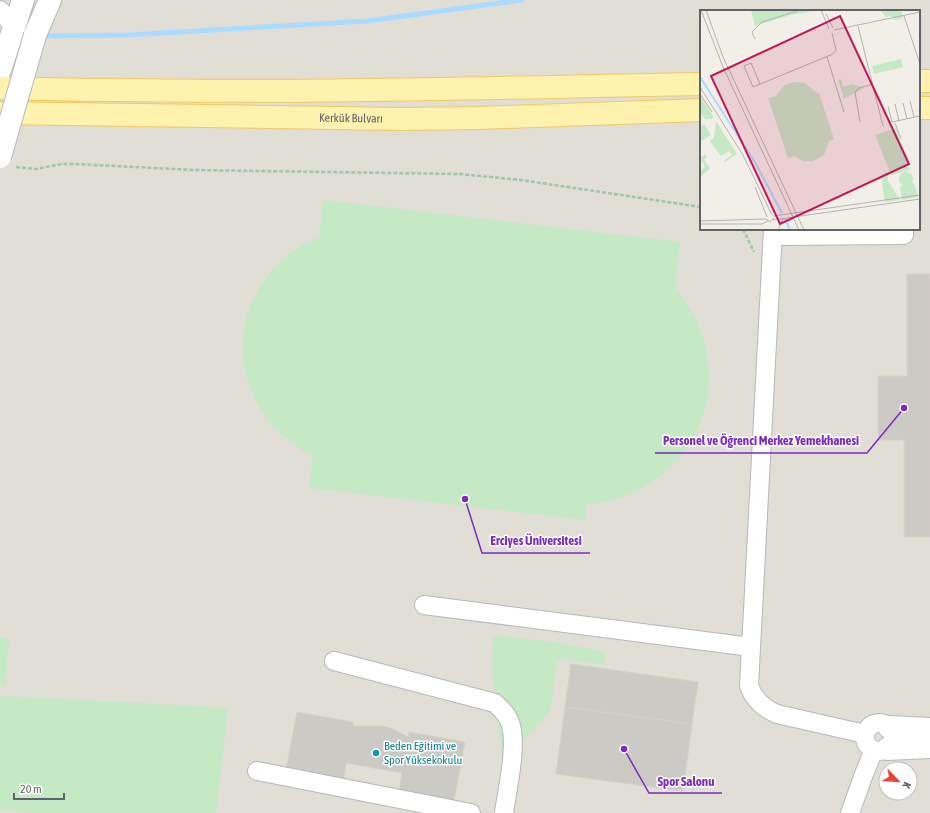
<svg xmlns="http://www.w3.org/2000/svg" width="930" height="813" font-family="'Asap Condensed',sans-serif">
  <style>
    .education { fill: #e1ded6; fill-rule: evenodd }
    .green { fill: #c5e8c5 }
    .lines { fill: none; stroke-linecap: round; stroke-linejoin: round }
    .stream { stroke: #aadaff; stroke-width: 5 }
    .building { fill: #cccac5; stroke: #d6d1c6 }
    .minor-casing { stroke: #b5b8bc; stroke-width: 20 }
    .tertiary-casing { stroke: #b5b8bc; stroke-width: 24 }
    .primary-casing { stroke: #f2c960; stroke-width: 24 }
    .path { stroke: #9cc7a9; stroke-width: 2.5; stroke-dasharray: 4 2; stroke-linecap: butt }
    .minor { stroke: #fff; stroke-width: 18 }
    .tertiary { stroke: #fff; stroke-width: 22 }
    .primary { stroke: #fff2af; stroke-width: 22 }
    .tertiary-bridge-casing { stroke: #b5b8bc; stroke-width: 24; stroke-linecap: butt }
    .tertiary-bridge { stroke: #fff; stroke-width: 22 }
    .culture-dot { fill: #0f9aa8; stroke: #fff; stroke-width: 1.5 }
    .labels { text-anchor: middle; stroke-width: 3; stroke-linejoin: round; paint-order: stroke }
    .street-label { font-size: 12px; fill: #5f6368; stroke: #fff }
    .culture-label { font-size: 12px; fill: #0d838f; stroke: #fff; text-anchor: start }
    .inset-river { fill: none; stroke: #aadaff; stroke-width: 2 }
    .inset-road { fill: none; stroke: #b3b3b1; stroke-width: 1 }
    .view { fill: #c2185b; fill-opacity: 0.15; stroke: #c2185b; stroke-width: 2 }
    .inset-edge { fill: none; stroke: #5f6368; stroke-width: 2 }
    .leader { fill: none; stroke: #7b2cbf; stroke-width: 1.5 }
    .callout-dot { fill: #7b2cbf; stroke: #fff; stroke-width: 1.5 }
    .callout-label { font-size: 13px; text-anchor: middle; font-weight: bold; fill: #7b2cbf; stroke: #fff; stroke-width: 3; stroke-linejoin: round; paint-order: stroke }
  </style>
  <rect width="100%" height="100%" fill="#f1efe8"/>
  <path class="education" d="M0,0H930V813H0ZM701,11H919V229H701ZM886,769H910V793H886Z"/>
  <path class="green" d="M323,200L680,242L675,288C747,374 698,493 586,505L585,520L309,488L313,456C235,417 217,316 285,258C295,249 306,243 319,238Z
    M493,635L552,642L606,652L604,665L557,658L551,710L503,764L494,699L492,666Z
    M0,636L9,640L5,686L0,685Z
    M0,696L198,706L228,709L216,813H37L0,809Z"/>
  <g class="lines">
    <path class="stream" d="M41,36L128,35L367,21L522,0"/>
  </g>
  <path class="building" d="M907,274H930V537H904V440H878V376H907Z
    M571,664L698,682L692,724L565,707Z
    M565,707L692,724L683,791L556,774Z
    M297,712L353,722V726H383L393,729L408,737L409,732L465,742L454,801L399,791L402,773L346,763L343,781L286,770Z"/>
  <g class="lines">
    <g class="minor-casing">
      <path id="minor" d="M0,10L14,27
        M773,229L749,686C754,700 763,708 777,714L865,734
        M773,236L904,235V229
        M424,605L751,647
        M334,661L495,703C500,708 506,713 509,720C519,740 507,790 504,813
        M865 737a14 14 0 1 1 28 0a14 14 0 1 1-28 0Z
        M257,771L471,813
        M850,813L864,774L874,750"/>
    </g>
    <g class="tertiary-casing">
      <path id="tertiary" d="M35,35L50,0
        M0,70L23,0
        M889,727L930,729
        M887,749L930,747"/>
    </g>
    <g class="primary-casing">
      <g id="primary">
        <path d="M919,81H930"/>
        <path d="M0,88C234,94 467,89 701,84"/>
        <path d="M919,108H930"/>
        <path id="s1" d="M0,113L401,119L478,118L701,110"/>
      </g>
    </g>
    <path class="path" d="M16,167L36,169L62,164H75L194,170L460,174L521,180L701,207
      M743,229L754,252"/>
    <use href="#minor" class="minor"/>
    <use href="#tertiary" class="tertiary"/>
    <use href="#primary" class="primary"/>
    <g class="tertiary-bridge-casing">
      <path id="tertiary-bridge" d="M0,157L35,35"/>
    </g>
    <use href="#tertiary-bridge" class="tertiary-bridge"/>
  </g>
  <circle class="culture-dot" cx="376" cy="753" r="4"/>
  <g class="labels">
    <g class="street-label">
      <text dy="4" stroke="none"><textPath href="#s1" startOffset="351">Kerkük Bulvarı</textPath></text>
    </g>
    <g class="culture-label">
      <text x="384" y="750">Beden Eğitimi ve<tspan x="384" dy="14">Spor Yüksekokulu</tspan></text>
    </g>
  </g>
  <g transform="translate(700 10)">
    <rect width="220" height="220" fill="#f1efe8"/>
    <path d="M51,0L111,1L120,0L91,5L55,16ZM180,0H201L203,8L195,10L191,6L186,7ZM201,49L203,57L174,64L172,56ZM141,69L143,77L152,74L164,78L144,89L138,70ZM94,72L105,73L117,83H119L134,129L129,131L124,145L113,151H103L94,146L88,148L68,88L76,86L84,75ZM0,86L13,106V109H5L0,102ZM16,111L37,144L25,152L24,150L32,145L29,141L21,146L10,131L14,128ZM4,114L11,125L0,132V117ZM196,118L210,160L191,165L175,125ZM5,144L7,147L4,149L10,159L0,167V161L5,157L0,148ZM188,162V171L200,190L186,192L184,187L181,165ZM199 169a7 7 0 1 1 14 0a7 7 0 1 1-14 0ZM214,173L218,187L202,190L200,177Z" fill="#c5e8c5"/>
    <path class="inset-river" d="M0,67L56,154L82,203M85,209L90,220"/>
    <path class="inset-road" d="M1,0L23,57L99,220M6,0L23,47L104,220M121,0L129,19M126,4L133,18M204,6L220,54M158,16L183,116M134,20L220,2M55,29L52,22L62,12L100,0M127,47L144,102M60,74L51,53L44,56L53,77L133,44L136,40L132,23M0,77L43,145L72,205M0,84L12,102M210,91L214,107M203,93L207,109M195,94L199,111M188,96L192,112L220,106M160,112L155,82L159,78L173,74M195,113L201,129M55,177L67,207M73,206L220,185M73,210L220,189M0,211L66,209L70,212L74,208M0,214H62L68,211M78,220L83,209"/>
    <path class="view" d="M140,6L209,154L80,214L11,66Z"/>
    <rect width="220" height="220" class="inset-edge"/>
  </g>
  <path class="leader" d="M904 408L867 453H655M465 499L482 553H590M624 749L649 793H722"/>
  <g class="callout-dot">
    <circle cx="904" cy="408" r="4"/>
    <circle cx="465" cy="499" r="4"/>
    <circle cx="624" cy="749" r="4"/>
  </g>
  <g class="callout-label">
    <text x="761" y="445">Personel ve Öğrenci Merkez Yemekhanesi</text>
    <text x="536" y="545">Erciyes Üniversitesi</text>
    <text x="686" y="786">Spor Salonu</text>
  </g>
  <g transform="translate(898 781) rotate(115)"><circle r="19" fill="#ffffff" stroke="#bfc1c3"/>
  <path d="M0-3L7 15L0 10L-7 15Z" fill="#ea4335"/>
  <text y="-6" font-size="11" font-weight="bold" text-anchor="middle" fill="#5f6368">K</text>
  </g>
  <path d="M14 793v6h50v-6" fill="none" stroke="#5f6368" stroke-width="2"/>
  <text x="20" y="793" font-size="12" fill="#5f6368" stroke="#ffffff" stroke-width="3" paint-order="stroke">20 m</text>
</svg>
